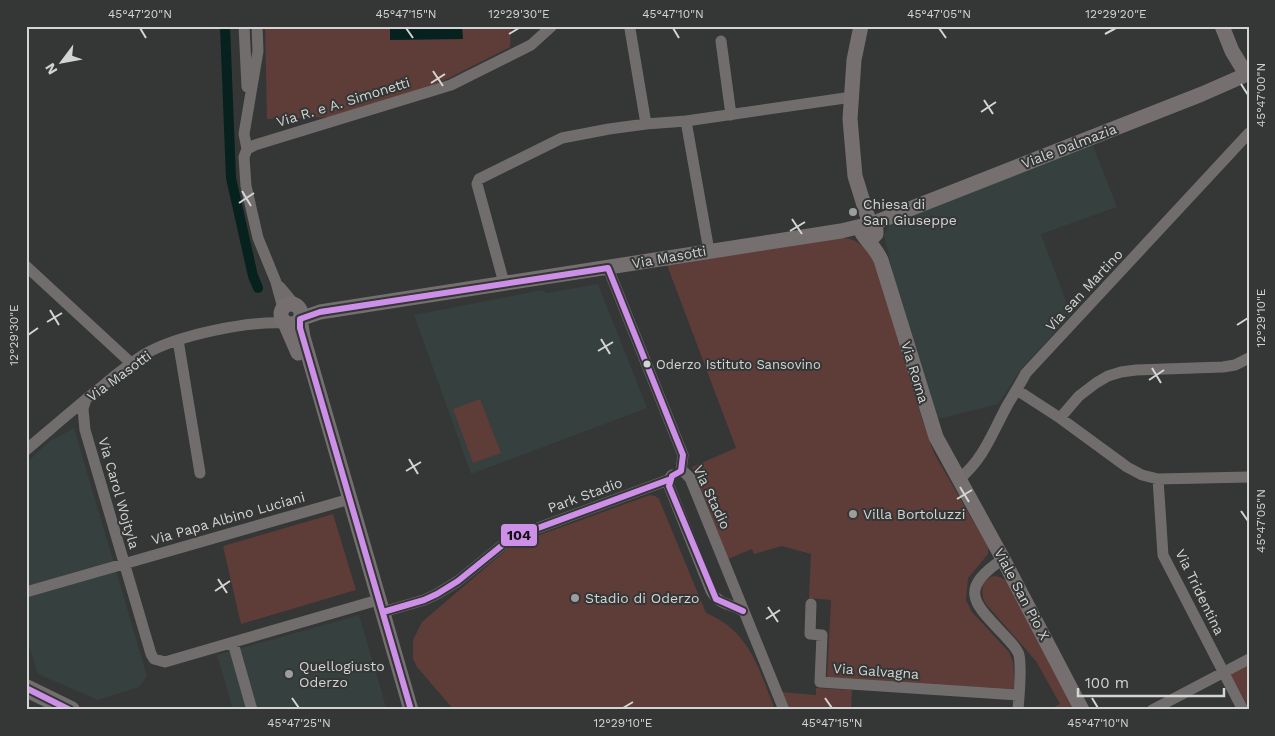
<svg xmlns="http://www.w3.org/2000/svg" width="1275" height="736" font-family="'Work Sans',sans-serif">
  <style>
    .built { fill: #36403f }
    .green { fill: #5e3c37 }
    .water { fill: #07211f }
    .lines { fill: none; stroke-linecap: round; stroke-linejoin: round }
    .canal { stroke: #07211f; stroke-width: 10 }
    .street { stroke: #726d6d; stroke-width: 11 }
    .secondary { stroke: #75706f; stroke-width: 15 }
    .primary { stroke: #736e6d; stroke-width: 18 }
    .bus-1-casing { stroke: #343736; stroke-width: 10 }
    .bus-1 { stroke: #ce8fe9; stroke-width: 6 }
    .ticks { fill: none; stroke: #d3d4d4; stroke-width: 2 }
    .poi-dot { fill: #9c9d9d; stroke: #343736; stroke-width: 2 }
    .bus-dot { fill: #d3d4d4; stroke: #343736; stroke-width: 2 }
    .labels { text-anchor: middle; stroke-width: 4; stroke-linejoin: round; paint-order: stroke }
    .bus-label { font-size: 13px; fill: #d3d4d4; stroke: #343736; text-anchor: start }
    .street-label { font-size: 14px; fill: #d3d4d4; stroke: #343736 }
    .poi-label { font-size: 14px; fill: #d3d4d4; stroke: #343736; text-anchor: start }
    .line-badge { stroke: #343736; stroke-width: 2 }
    .pale-badge-label { font-size: 14px; text-anchor: middle; font-weight: bold; fill: #111 }
    .neatline { fill: none; stroke: #d3d4d4; stroke-width: 2 }
    .ticks-label { font-size: 12px; text-anchor: middle; fill: #d3d4d4 }
  </style>
  <rect width="100%" height="100%" fill="#353636"/>
  <path class="built" d="M1092,143L1117,207L1041,234L1071,315L1023,367L998,404L938,419L904,319L884,236L888,226Z
    M598,284L647,408L471,474L414,315L542,290L547,293Z
    M74,428L147,676L139,687L98,700L38,674L26,637V463L50,441Z
    M359,615L387,710H233L217,655Z"/>
  <path class="green" d="M265,26H511L510,47L449,78L408,96L333,117L267,119Z
    M844,238C860,239 866,251 876,263L922,419L934,453L988,547V554L968,578L966,600L972,612L1009,652L1013,662L1015,686L1013,689L827,679L831,600L809,598L811,554L782,546L754,554L752,549L728,559L692,467L736,448L667,265Z
    M480,399L501,453L473,463L453,409Z
    M650,495L655,496L659,499L706,613C750,631 759,669 775,710H454L417,667L413,659V640L422,622L512,545Z
    M333,514L356,590L241,624L223,546Z
    M994,576L1000,577L1007,581L1074,710H1025V707L1050,709L1060,704L1036,661L985,603C980,591 981,580 994,576Z
    M1249,662V709L1231,675V672Z
    M816,688L852,690L851,710H788L781,692L816,695Z"/>
  <path class="water" d="M390,26H462L463,39L390,40Z"/>
  <g class="lines">
    <path class="canal" d="M225,26L231,178L253,276L258,288"/>
    <path class="street" d="M244,26L247,87
      M257,26L258,51L244,134L247,149L244,157L246,186L258,238L276,282L283,308
      M630,29L646,124L686,121L709,251
      M721,41L731,115
      M686,121L852,97
      M247,149L255,145L451,85L531,45L552,26
      M26,266L131,363
      M608,268L683,455L681,471
      M504,283L477,184L479,179L562,138L609,129L646,124
      M280,287L295,305
      M178,340L200,473
      M1017,390L1060,418L1127,467L1142,475L1158,479L1249,477
      M86,399L83,409L85,430L151,654L154,659L165,662L371,602
      M1060,418L1079,396L1096,383L1108,376L1121,372L1136,370L1223,367L1235,365L1249,358
      M26,450C52,428 78,405 105,384C118,373 131,363 145,354C178,335 247,321 285,323
      M681,471L684,472L690,478L784,710
      M672,475L668,480L669,486L711,591C720,606 730,603 743,611
      M959,479C984,459 993,431 1008,404C1014,394 1020,384 1026,373L1249,133
      M1158,479L1163,555L1243,710
      M1003,559C957,590 974,603 1005,636C1010,642 1017,648 1019,655C1022,671 1019,694 1018,710
      M26,592L350,499
      M811,604L810,634L822,635L820,682L1019,695
      M383,612L424,600L437,594L458,581L511,538L668,480
      M233,643L252,710
      M1152,710L1249,659"/>
    <path class="secondary" d="M861,26L854,60L850,119L855,176L868,218L869,225L1202,94L1243,76
      M1222,26L1232,51L1243,69
      M867,239H871L876,234V230L872,225L864,227L862,233C868,243 875,247 881,260L936,437L1003,559L1082,710
      M281 314a10 10 0 1 1 20 0a10 10 0 1 1-20 0Z
      M285,323L298,353
      M411,710L303,337L300,319L320,312L841,231L866,225"/>
    <path class="primary" d="M26,688L71,710"/>
    <g class="bus-1-casing">
      <path id="bus-1" d="M383,612L424,600L437,594L458,581L511,538L668,480
        M26,688L70,710
        M411,710L300,328V319L320,312L608,268L683,455L681,471L672,476L669,486L716,599L743,611"/>
    </g>
    <use href="#bus-1" class="bus-1"/>
  </g>
  <path class="ticks" d="M140,28L146,38M406,28L413,38M673,28L679,38M939,28L946,38M509,34L519,28M1105,34L1116,28M433,71L443,86M431,83L445,74M1241,84L1248,95M984,100L993,114M981,112L996,102M242,191L251,206M239,203L254,193M792,219L802,234M790,231L805,222M50,310L59,325M47,322L62,313M1237,325L1248,318M28,335L38,328M601,339L610,354M598,351L613,342M1152,368L1161,383M1149,380L1164,370M409,459L418,474M406,471L421,462M960,487L969,502M957,499L972,490M1241,511L1248,521M218,579L227,593M215,591L230,581M768,607L778,622M766,619L780,610M292,698L299,708M825,698L832,708M1092,698L1098,708M623,708L633,702"/>
  <g class="poi-dot">
    <circle cx="853" cy="212" r="5"/>
    <circle cx="853" cy="514" r="5"/>
    <circle cx="575" cy="598" r="5"/>
    <circle cx="289" cy="674" r="5"/>
  </g>
  <circle class="bus-dot" cx="647" cy="364" r="4.5"/>
  <g class="labels">
    <g class="bus-label">
      <text x="656" y="369">Oderzo Istituto Sansovino</text>
    </g>
    <g class="street-label">
      <text transform="translate(343 102) rotate(-17)" y="5">Via R. e A. Simonetti</text>
      <text transform="translate(1069 146) rotate(-21)" y="5">Viale Dalmazia</text>
      <text transform="translate(669 257) rotate(-10)" y="5">Via Masotti</text>
      <text transform="translate(1084 290) rotate(-47)" y="5">Via san Martino</text>
      <text transform="translate(915 372) rotate(73)" y="5">Via Roma</text>
      <text transform="translate(119 376) rotate(-36)" y="5">Via Masotti</text>
      <text transform="translate(119 493) rotate(74)" y="5">Via Carol Wojtyla</text>
      <text transform="translate(585 495) rotate(-20)" y="5">Park Stadio</text>
      <text transform="translate(712 497) rotate(65)" y="5">Via Stadio</text>
      <text transform="translate(228 518) rotate(-16)" y="5">Via Papa Albino Luciani</text>
      <text transform="translate(1200 592) rotate(64)" y="5">Via Tridentina</text>
      <text transform="translate(1022 594) rotate(62)" y="5">Viale San Pio X</text>
      <text transform="translate(876 671) rotate(4)" y="5">Via Galvagna</text>
    </g>
    <g class="poi-label">
      <text x="863" y="209">Chiesa di<tspan x="863" dy="16">San Giuseppe</tspan></text>
      <text x="863" y="519">Villa Bortoluzzi</text>
      <text x="585" y="603">Stadio di Oderzo</text>
      <text x="299" y="671">Quellogiusto<tspan x="299" dy="16">Oderzo</tspan></text>
    </g>
  </g>
  <rect class="line-badge" x="500" y="523" width="38" height="24" rx="5" fill="#ce8fe9"/>
  <g class="pale-badge-label">
    <text x="519" y="540">104</text>
  </g>
  <rect width="1275" height="736" fill="none" stroke="#343736" stroke-width="55"/>
  <g transform="translate(62 62) rotate(238)" stroke="#343736" stroke-width="4" paint-order="stroke">
  <path d="M0-4L9 19L0 12L-9 19Z" fill="#d3d4d4"/>
  <text y="-8" font-size="14" font-weight="bold" text-anchor="middle" fill="#d3d4d4">N</text>
  </g>
  <path d="M1078 688v8h146v-8" fill="none" stroke="#d3d4d4" stroke-width="2.5"/>
  <text x="1085" y="688" font-size="15" fill="#d3d4d4" stroke="#343736" stroke-width="4" paint-order="stroke">100 m</text>
  <rect x="28" y="28" width="1220" height="680" class="neatline"/>
  <g class="ticks-label">
    <text x="140" y="18">45°47'20"N</text>
    <text x="406" y="18">45°47'15"N</text>
    <text x="519" y="18">12°29'30"E</text>
    <text x="673" y="18">45°47'10"N</text>
    <text x="939" y="18">45°47'05"N</text>
    <text x="1116" y="18">12°29'20"E</text>
    <text transform="translate(1261 95) rotate(-90)" y="4">45°47'00"N</text>
    <text transform="translate(1261 318) rotate(-90)" y="4">12°29'10"E</text>
    <text transform="translate(14 335) rotate(-90)" y="4">12°29'30"E</text>
    <text transform="translate(1261 521) rotate(-90)" y="4">45°47'05"N</text>
    <text x="299" y="727">45°47'25"N</text>
    <text x="623" y="727">12°29'10"E</text>
    <text x="832" y="727">45°47'15"N</text>
    <text x="1098" y="727">45°47'10"N</text>
  </g>
</svg>
